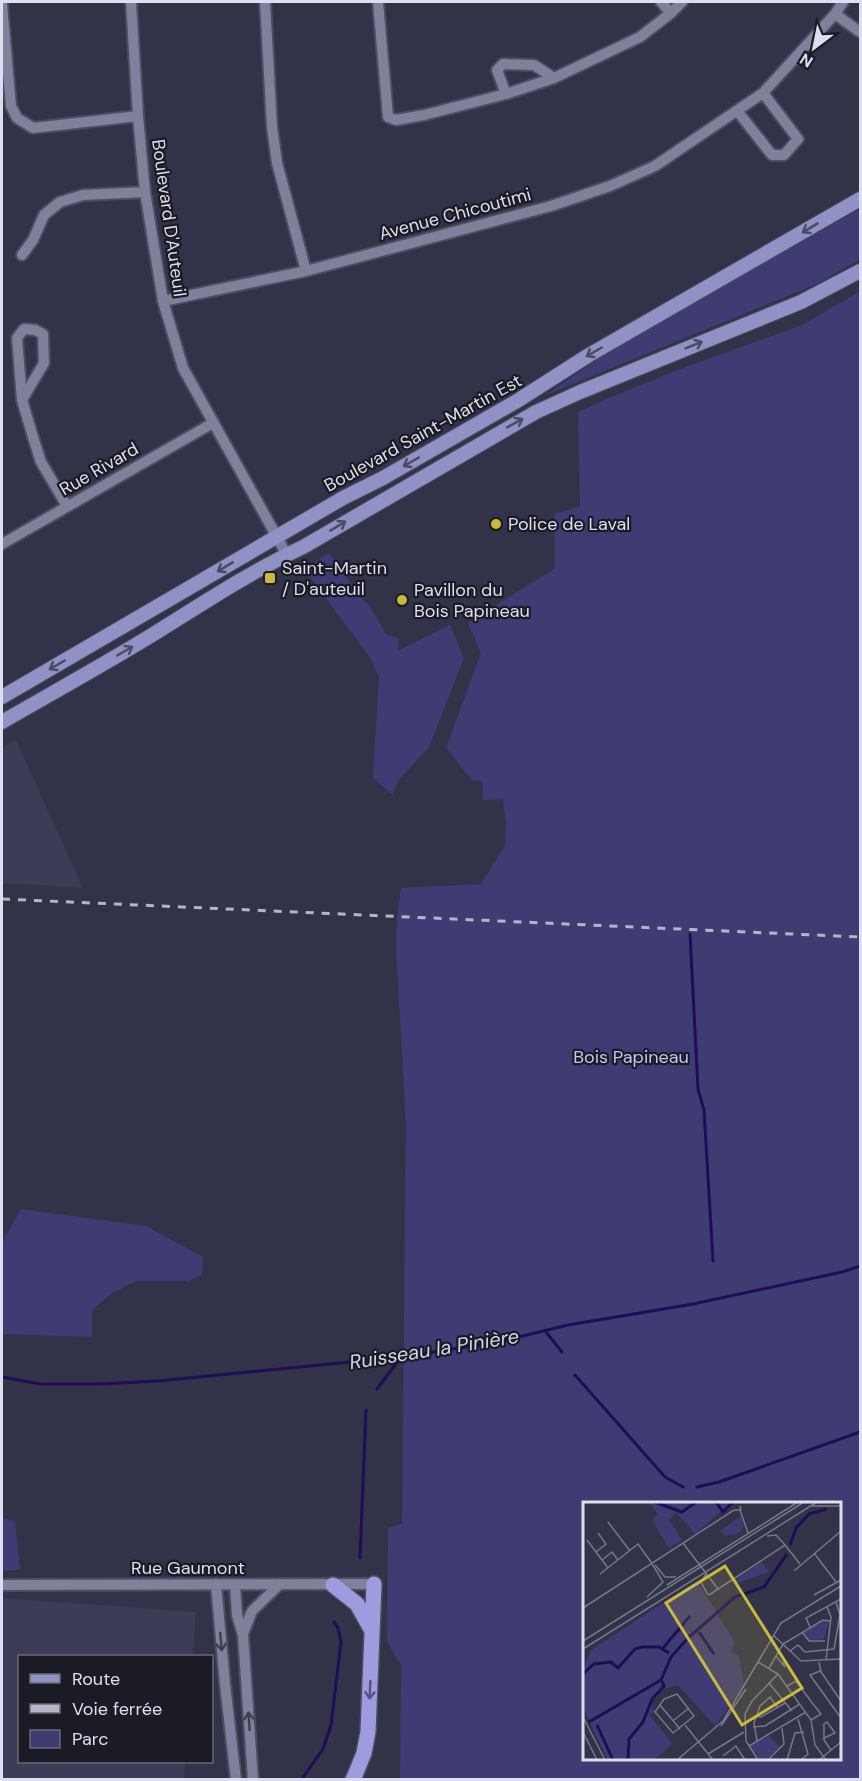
<svg xmlns="http://www.w3.org/2000/svg" width="862" height="1781" font-family="'DM Sans',sans-serif">
  <style>
    .built { fill: #3c3c59 }
    .green { fill: #3f3c74; fill-rule: evenodd }
    .lines { fill: none; stroke-linecap: round; stroke-linejoin: round }
    .stream { stroke: #1e0e57; stroke-width: 3 }
    .minor-casing { stroke: #4d4d61; stroke-width: 14 }
    .major-casing { stroke: #4d4d61; stroke-width: 16 }
    .highway-casing { stroke: #4d4d61; stroke-width: 18 }
    .minor { stroke: #7f809b; stroke-width: 10 }
    .major { stroke: #9091c4; stroke-width: 14 }
    .highway { stroke: #9c9cdf; stroke-width: 15 }
    .rail { stroke: #b4b5c6; stroke-width: 3; stroke-dasharray: 8 8; stroke-linecap: butt }
    .oneway { stroke: #4a4a65 }
    .oneway2 { stroke: #3e3e4f }
    .oneway3 { stroke: #555579 }
    .poi-dot { fill: #c8bb3b; stroke: #1b1b26; stroke-width: 2 }
    .labels { text-anchor: middle; stroke-width: 4.5; stroke-linejoin: round; paint-order: stroke }
    .street-label { font-size: 18px; fill: #dedfee; stroke: #1b1b26 }
    .poi-label { font-size: 18px; fill: #dedfee; stroke: #1b1b26; text-anchor: start }
    .park-label { font-size: 18px; fill: #c4c6f1; stroke: #1b1b26 }
    .water-label { font-size: 20px; font-style: italic; fill: #d5d6ec; stroke: #1b1b26 }
    .inset-river { fill: none; stroke: #1e0e57; stroke-width: 3 }
    .inset-road { fill: none; stroke: #77778b; stroke-width: 1.5 }
    .view { fill: #c8bb3b; fill-opacity: 0.15; stroke: #c8bb3b; stroke-width: 3 }
    .inset-edge { fill: none; stroke: #dedfee; stroke-width: 3 }
  </style>
  <rect width="100%" height="100%" fill="#323249"/>
  <path class="built" d="M16,740L83,888L2,883V748Z
    M2,1598L196,1612L193,1656H20V1762H185L184,1779H2Z"/>
  <path class="green" d="M860,209V259L819,283L546,395L599,358L710,293Z
    M860,291V1779H400L401,1665L387,1642L388,1528L402,1524L406,1124L396,946L397,919L401,888L481,884L505,846L506,822L503,799L483,800L482,781L472,780L446,748L481,653L468,623L555,568L554,514L580,506L578,412L609,398L680,369L802,325ZM584,1504H840V1758H584Z
    M329,553L363,600L369,605L386,634L399,639L397,651L450,625L464,658L429,747L397,782L393,795L373,778L379,677L369,656L304,569Z
    M21,1209L146,1226L203,1257L202,1275L189,1281H137L112,1293L92,1310V1337L2,1334V1243Z
    M2,1518L15,1521L20,1570L2,1571Z"/>
  <g class="lines">
    <path class="stream" d="M690,934L698,1089L704,1110L713,1261
      M546,1332L562,1352
      M575,1375L665,1477L683,1487
      M2,1377L41,1384H100L158,1381L401,1357L498,1342L568,1325L693,1304L842,1272L860,1266
      M377,1389L401,1357
      M697,1487L719,1482L860,1432
      M360,1558L366,1410
      M301,1780L323,1749L331,1725L341,1642L338,1628L334,1622"/>
    <g class="minor-casing">
      <path id="minor" d="M131,2L138,116L145,192L163,301L183,368L287,555
        M265,2L272,127L277,163L306,271
        M378,2L388,117L396,120L424,115L506,94L554,78L640,37L671,13L682,2
        M661,2L671,13
        M2,4L11,106L17,118L33,128L138,116
        M835,14L860,32
        M506,94L497,70L503,64L534,65L554,78
        M738,112L772,155H784L798,139L763,93
        M22,255L33,240L44,215L60,202L83,195L145,192
        M163,301L306,271L551,206L610,186L655,166L763,93L835,14L843,2
        M22,400L44,363L43,334L35,330L24,329L17,338L22,400L33,437L41,462L67,506
        M2,544L213,423
        M216,1584L225,1684L236,1780
        M2,1585L374,1584
        M235,1585L237,1615L243,1635L253,1780
        M243,1634L252,1611L280,1584"/>
    </g>
    <g class="major-casing">
      <path id="major" d="M2,697L343,498L383,478L517,401L589,355L860,199
        M2,722C52,693 103,665 152,635C202,604 250,572 303,547L536,412L580,392L801,302L860,271"/>
    </g>
    <g class="highway-casing">
      <path id="highway" d="M333,1585L357,1604L371,1629
        M353,1780L364,1753L368,1732L374,1584"/>
    </g>
    <use href="#minor" class="minor"/>
    <use href="#major" class="major"/>
    <use href="#highway" class="highway"/>
    <path class="rail" d="M2,899L860,937"/>
  </g>
  <defs><path id="oneway-shaft" d="M-6 0H5M1.5-3L5.5 0L1.5 3" fill="none" stroke-width="1.6" stroke-linecap="round" stroke-linejoin="round" transform="scale(1.5)"/></defs>
  <g class="oneway">
    <use href="#oneway-shaft" transform="translate(810 228) rotate(149)"/>
    <use href="#oneway-shaft" transform="translate(694 345) rotate(-22)"/>
    <use href="#oneway-shaft" transform="translate(594 352) rotate(150)"/>
    <use href="#oneway-shaft" transform="translate(515 423) rotate(-29)"/>
    <use href="#oneway-shaft" transform="translate(411 462) rotate(150)"/>
    <use href="#oneway-shaft" transform="translate(338 526) rotate(-31)"/>
    <use href="#oneway-shaft" transform="translate(225 567) rotate(149)"/>
    <use href="#oneway-shaft" transform="translate(125 651) rotate(-30)"/>
    <use href="#oneway-shaft" transform="translate(57 665) rotate(150)"/>
  </g>
  <g class="oneway2">
    <use href="#oneway-shaft" transform="translate(221 1642) rotate(85)"/>
    <use href="#oneway-shaft" transform="translate(249 1721) rotate(-94)"/>
  </g>
  <use class="oneway3" href="#oneway-shaft" transform="translate(370 1690) rotate(92)"/>
  <g class="poi-dot">
    <circle cx="496" cy="524" r="6"/>
    <rect x="264" y="572" width="12" height="12" rx="3"/>
    <circle cx="402" cy="600" r="6"/>
  </g>
  <g class="labels">
    <g class="street-label">
      <text transform="translate(455 214) rotate(-15)" y="6">Avenue Chicoutimi</text>
      <text transform="translate(169 218) rotate(82)" y="6">Boulevard D'Auteuil</text>
      <text transform="translate(423 433) rotate(-29)" y="6">Boulevard Saint-Martin Est</text>
      <text transform="translate(99 469) rotate(-30)" y="6">Rue Rivard</text>
      <text x="188" y="1574">Rue Gaumont</text>
    </g>
    <g class="poi-label">
      <text x="508" y="530">Police de Laval</text>
      <text x="282" y="574">Saint-Martin<tspan x="282" dy="21">/ D'auteuil</tspan></text>
      <text x="414" y="596">Pavillon du<tspan x="414" dy="21">Bois Papineau</tspan></text>
    </g>
    <g class="park-label">
      <text x="631" y="1063">Bois Papineau</text>
    </g>
    <g class="water-label">
      <text transform="translate(434 1349) rotate(-9)" y="7">Ruisseau la Pinière</text>
    </g>
  </g>
  <g transform="translate(583 1502)">
    <rect width="258" height="258" fill="#323249"/>
    <path d="M66,0H149L112,32L94,11L86,18L99,38L86,46L69,18L75,12ZM158,14L161,25L156,31L143,34L137,29ZM179,60L186,70L152,82L150,79ZM114,79L152,140L148,150L156,154L161,183L132,224L95,183L81,187L73,193L67,204L72,209L66,212L89,242L71,258H25L0,206V169L8,148ZM240,119H246L241,137L226,138L220,130ZM186,234L197,245L183,258H177L167,244Z" fill="#3f3c74"/>
    <path class="inset-river" d="M71,0L99,10L113,0M133,0L140,10L150,0M207,43L213,26L226,12L244,7M116,130L131,152M80,146L107,114M0,172L11,162L28,160L35,166L52,147L59,145H76L86,151M6,220L78,178L88,155L106,135L152,95L181,85L204,52M14,223L30,258M45,258L46,237L60,220L69,197L81,184L79,179"/>
    <path class="inset-road" d="M229,4H258M157,8L165,31M25,20L47,49M184,34L193,33L202,43M4,38L25,66M100,41L135,87M13,50L23,42L15,31M231,51L253,80M19,58L29,50L35,58M72,63L82,75H93M211,69L258,29M17,72L55,42L68,60M123,72L118,80L125,93M84,83L215,0M126,93L202,43L217,62M231,93L258,78M64,95L80,80L68,60M0,106L151,8H158L157,4M227,125L223,116L258,97M219,130L226,139H242M191,134L218,159L258,157M0,139L221,0M0,147L234,0M207,149L215,143L222,150L251,147L257,113L253,100M193,154L202,165L200,160M243,158L248,115L244,105M175,160L195,172L228,218L232,243L243,258M236,160L238,170L258,199M186,166L200,142L240,118L247,119M237,169L227,173L258,216M186,181L209,209M204,184L213,179L230,202L238,212L228,218M94,192L111,214L90,231L72,210L81,197ZM77,203L97,227M172,214L178,215L202,201M0,215L22,258M215,217L225,252L218,258M91,218L106,206M102,223L130,258M138,224L163,187M170,225L182,224L217,202M0,230L14,258M241,236L252,231L244,220L241,222V238L248,248M174,239L171,221L177,204L187,195L195,206M166,244L223,210M125,252L161,230M140,254L153,244L162,258M94,258L140,219L198,121L258,84M175,258L163,239L162,212L169,199L195,172M185,258L201,242L199,226M204,258L212,231L221,230M236,258L258,240"/>
    <path class="view" d="M142,64L219,186L159,223L83,101Z"/>
    <rect width="258" height="258" class="inset-edge"/>
  </g>
  <rect width="862" height="1781" fill="none" stroke="#dedfee" stroke-width="6"/>
  <rect x="18" y="1655" width="195" height="108" fill="#1b1b26" stroke="#696976" stroke-width="1.5"/>
  <rect x="30" y="1674" width="30" height="9" fill="#9091c4" stroke="#696976" stroke-width="1.5"/>
  <text x="72" y="1685" font-size="18" fill="#dedfee">Route</text>
  <rect x="30" y="1704" width="30" height="9" fill="#b4b5c6" stroke="#696976" stroke-width="1.5"/>
  <text x="72" y="1715" font-size="18" fill="#dedfee">Voie ferrée</text>
  <rect x="30" y="1730" width="30" height="18" fill="#3f3c74" stroke="#696976" stroke-width="1.5"/>
  <text x="72" y="1745" font-size="18" fill="#dedfee">Parc</text>
  <g transform="translate(814 48) rotate(212)" stroke="#1b1b26" stroke-width="4.5" paint-order="stroke">
  <path d="M0-4.5L10 22L0 15L-10 22Z" fill="#dedfee"/>
  <text y="-9" font-size="16" font-weight="bold" text-anchor="middle" fill="#dedfee">N</text>
  </g>
</svg>
